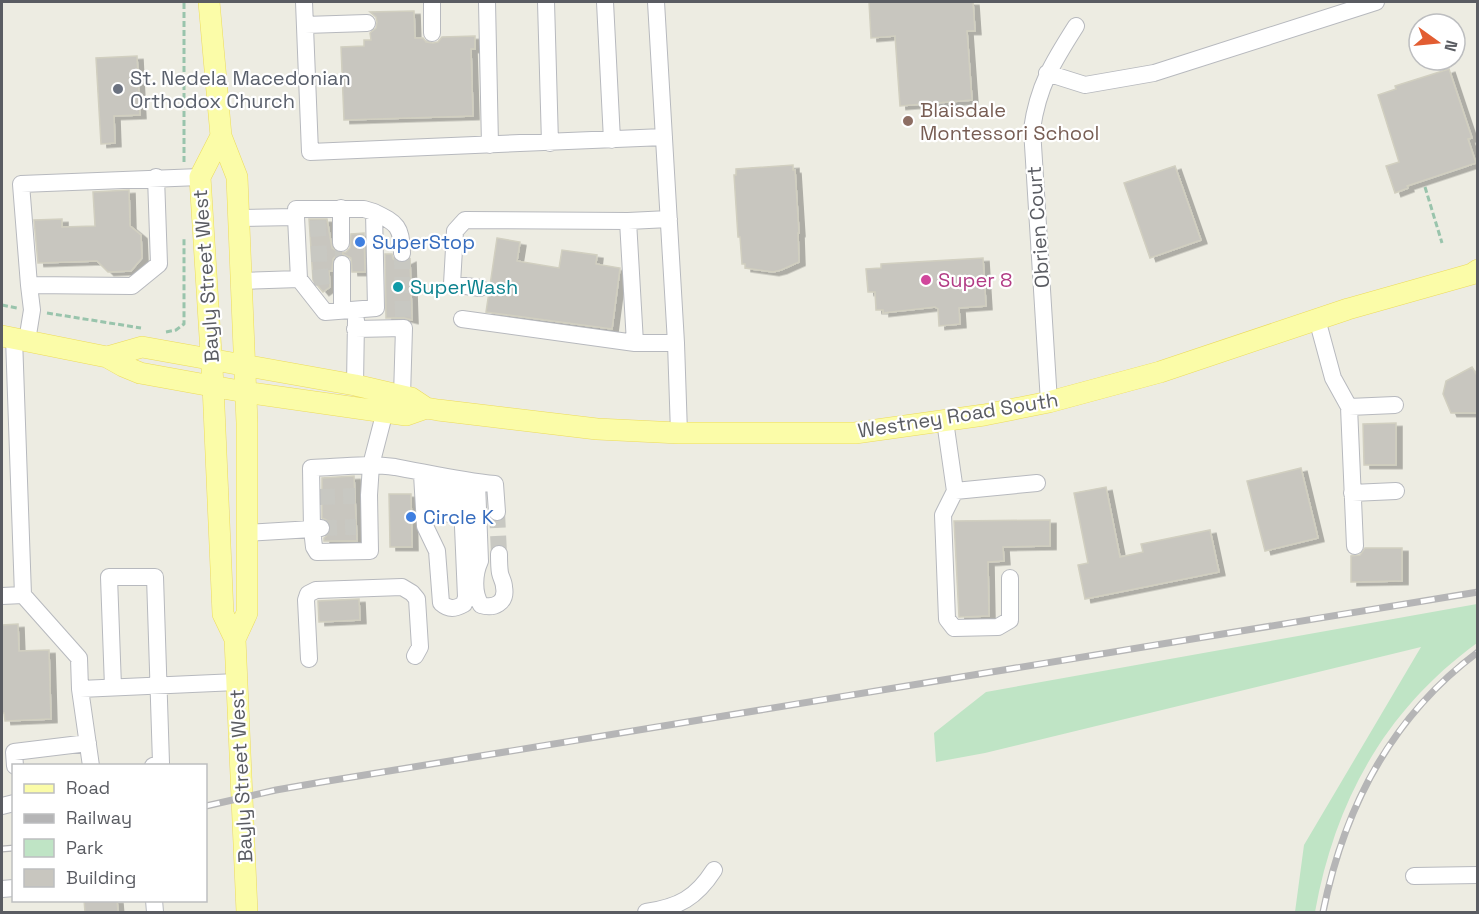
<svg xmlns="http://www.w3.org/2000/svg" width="1479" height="914" font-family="'Space Grotesk',sans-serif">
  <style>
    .green { fill: #bfe4c5 }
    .building { fill: #c8c6bf; stroke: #d1cfc0; stroke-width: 1.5; filter: url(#shadow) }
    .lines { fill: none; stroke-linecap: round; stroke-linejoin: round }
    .minor-tunnel { stroke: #c8c8c2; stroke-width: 16; stroke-dasharray: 16 8; stroke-linecap: butt }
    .minor-casing { stroke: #b7b9be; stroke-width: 18 }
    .major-casing { stroke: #ecdb5c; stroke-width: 22 }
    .path { stroke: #99c4ac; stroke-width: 3; stroke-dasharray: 6 3; stroke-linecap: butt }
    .minor { stroke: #fff; stroke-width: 16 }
    .major { stroke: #fbfca8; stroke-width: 21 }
    .rail-casing { stroke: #b5b5b6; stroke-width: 7 }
    .rail { stroke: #fff; stroke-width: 4.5; stroke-dasharray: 14; stroke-linecap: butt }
    .worship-dot { fill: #6b7280; stroke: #fff; stroke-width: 2 }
    .education-dot { fill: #8d6e63; stroke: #fff; stroke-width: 2 }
    .shop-dot { fill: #3f7fe0; stroke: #fff; stroke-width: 2 }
    .hotel-dot { fill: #d1479c; stroke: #fff; stroke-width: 2 }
    .culture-dot { fill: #0f9aa8; stroke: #fff; stroke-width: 2 }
    .labels { text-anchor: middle; stroke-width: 4.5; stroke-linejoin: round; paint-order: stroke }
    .worship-label { font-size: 20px; fill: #5b616d; stroke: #fff; text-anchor: start }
    .education-label { font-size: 20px; fill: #785e54; stroke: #fff; text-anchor: start }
    .street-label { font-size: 20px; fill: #5a5c62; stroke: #fff }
    .shop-label { font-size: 20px; fill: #366cbe; stroke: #fff; text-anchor: start }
    .hotel-label { font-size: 20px; fill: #b23c85; stroke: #fff; text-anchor: start }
    .culture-label { font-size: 20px; fill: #0d838f; stroke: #fff; text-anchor: start }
  </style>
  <defs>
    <filter id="shadow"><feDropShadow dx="6" dy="3.5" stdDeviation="0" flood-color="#0004"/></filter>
  </defs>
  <rect width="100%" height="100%" fill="#edece2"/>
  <path class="green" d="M1477,604V643C1385,710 1335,801 1315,912H1295L1304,845L1421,647L985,753L936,762L934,733L986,692Z"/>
  <path class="building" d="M869,2H973L975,31H967L972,100L900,106L895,36L871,38Z
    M414,11L415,38H423L426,42L433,43L438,42L442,37L475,36V49H471L473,116L344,120L341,47L364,46V40H371L370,33L376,28L377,22L376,17L370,12Z
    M137,56L140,115L114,116L115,143L101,144L96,58Z
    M1449,69L1472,138L1468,139L1476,163L1407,186L1408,188L1395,193L1386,166L1399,162L1378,95L1396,89L1395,86Z
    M793,165V170H795L799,233H798L799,262L781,270L773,272L745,268V264H742L740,237H738L734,175H736V169Z
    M1175,166L1201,240L1150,258L1124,183Z
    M129,190L130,226L141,235L142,258L131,271L108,272L97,261L38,263L34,220L62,219V227L95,226L93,192Z
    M309,219H327L332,248L340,253L346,252L350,248L351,234L364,233L365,272H352L351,258L343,254L337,255L333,259L332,271H329L330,287L323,292L313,280Z
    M497,238L520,242L517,261L559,268L562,250L597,255L596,264L620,268L612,329L486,312Z
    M385,254H392L393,259L402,263L410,259L412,320L404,318H386Z
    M983,258L986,306L959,308L960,324L939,326L938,309L935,307L883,313V310H876L875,292H868L866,269L881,268V264Z
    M1472,367L1478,377V413H1451L1443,394L1446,381Z
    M1396,423V465H1364L1363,424Z
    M1301,468L1318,538L1265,551L1247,481Z
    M354,476L357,541H324V538L330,533L331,527L329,521L322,518V478Z
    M1106,487L1120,557L1143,552L1141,544L1210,530L1219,572L1085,599L1078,565L1088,563L1074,493Z
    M389,494H411L412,547H390Z
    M1050,520V546L1003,547L1004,561L988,562L989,616L959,617L954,521Z
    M1365,548H1402V581L1351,582V556L1360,555Z
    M359,599L360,620L319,622L318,601Z
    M18,624L19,651L49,650L51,719L5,721L4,713H2V625Z
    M84,900H117L118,912H85Z"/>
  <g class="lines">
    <path class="minor-tunnel" d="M310,229L328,228
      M402,253L403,320
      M311,254L342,253
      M313,278L330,276
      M319,497L355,496
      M497,512L499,554
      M321,528L356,527"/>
    <g class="minor-casing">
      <path id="minor" d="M304,2L310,152L664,137
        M432,2V33
        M487,2L490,145
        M546,2L550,143
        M605,2L612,140
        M656,2L676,343L679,433
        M305,25L367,23
        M1047,73L1085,85L1154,73L1376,2
        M341,208V243
        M374,212C397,223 402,227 402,253
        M296,217V209H364L374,212L376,308L325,312L299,279
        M238,218L296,217L299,279L240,281
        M669,219L628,221L635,343H676
        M342,264V310
        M29,285L21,184L200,177
        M480,288L452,284L455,231L465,220L628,221
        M462,319L635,343
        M1317,319L1333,378L1349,407L1355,546
        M355,329L404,328L402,396
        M14,338L23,595L79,658L80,689L237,682
        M27,341L32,310L29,285L132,286L159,264L156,177
        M355,385L356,320
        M1049,402L1032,129C1038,86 1053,62 1076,26
        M1349,407L1395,405
        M945,421L955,491L1037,483
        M422,474L425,526L437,551L441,603C449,610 455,609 464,604L466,597L461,480
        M436,477L437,514
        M449,478V514
        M477,483L480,561C474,574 473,593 481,605C494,609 507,603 504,587C504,582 501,578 500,573C499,567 499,560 499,554
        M955,491L943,515L947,619L954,628L998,627L1010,620V578
        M1352,493L1396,491
        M321,528L312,529L314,547L317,552L370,551L369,495L371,465L385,411
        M247,533L312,529L311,468C339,467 367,463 395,467C428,473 461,481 495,484L497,512
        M2,596L23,595
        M309,659L306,600L308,594L316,590L402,587L412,593L417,599L420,647L415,656
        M113,687L109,577H155L161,763L153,766
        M80,689L91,766
        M15,766L14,752L88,743
        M2,806L14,803
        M1414,876L1478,875
        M2,889L14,888
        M154,900L155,912
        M646,912C679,907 696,898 714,870"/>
    </g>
    <g class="major-casing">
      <path id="major" d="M209,2L221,136L237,177L247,423V613L235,639
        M221,136L200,177L213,385L223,614L235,639L247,912
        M2,336L107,357L123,366L140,373L245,392L406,415L426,408
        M107,357L142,347L355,385L411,398L426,408L438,410L597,429L679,433H855L984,415L1049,402L1160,372L1348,309L1472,274L1478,270"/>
    </g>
    <path class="path" d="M184,162V2
      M1425,187L1442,243
      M2,305L17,308
      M47,313L141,328
      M166,332L176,330L184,324V237"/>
    <use href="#minor" class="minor"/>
    <use href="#major" class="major"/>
    <g class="rail-casing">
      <path id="rail" d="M206,806L276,790L322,782L1478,592
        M2,849L14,848
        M1323,912C1344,808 1391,717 1478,652"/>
    </g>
    <use href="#rail" class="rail"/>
  </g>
  <circle class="worship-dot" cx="118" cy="89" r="6"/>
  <circle class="education-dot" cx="908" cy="121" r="6"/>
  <g class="shop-dot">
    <circle cx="360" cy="242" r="6"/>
    <circle cx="411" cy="517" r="6"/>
  </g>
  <circle class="hotel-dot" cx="926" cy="280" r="6"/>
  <circle class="culture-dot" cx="398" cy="287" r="6"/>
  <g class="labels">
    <g class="worship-label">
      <text x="130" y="85">St. Nedela Macedonian<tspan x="130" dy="23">Orthodox Church</tspan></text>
    </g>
    <g class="education-label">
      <text x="920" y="117">Blaisdale<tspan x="920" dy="23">Montessori School</tspan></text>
    </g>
    <g class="street-label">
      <text transform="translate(1038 227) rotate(-94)" y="7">Obrien Court</text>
      <text transform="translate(206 276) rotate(-94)" y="7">Bayly Street West</text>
      <text transform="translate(958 415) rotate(-9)" y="7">Westney Road South</text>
      <text transform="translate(241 776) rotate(-93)" y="7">Bayly Street West</text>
    </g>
    <g class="shop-label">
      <text x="372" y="249">SuperStop</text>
      <text x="423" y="524">Circle K</text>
    </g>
    <g class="hotel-label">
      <text x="938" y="287">Super 8</text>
    </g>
    <g class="culture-label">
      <text x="410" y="294">SuperWash</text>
    </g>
  </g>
  <rect width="1479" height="914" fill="none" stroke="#5a5c62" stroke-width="6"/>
  <rect x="12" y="764" width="195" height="138" fill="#ffffff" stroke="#bdbec0" stroke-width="1.5"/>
  <rect x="24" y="784" width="30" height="9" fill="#fbfca8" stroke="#bdbec0" stroke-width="1.5"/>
  <text x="66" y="794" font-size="18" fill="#5a5c62">Road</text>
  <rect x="24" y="814" width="30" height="9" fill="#b5b5b6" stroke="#bdbec0" stroke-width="1.5"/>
  <text x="66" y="824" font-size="18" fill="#5a5c62">Railway</text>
  <rect x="24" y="839" width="30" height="18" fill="#bfe4c5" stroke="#bdbec0" stroke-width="1.5"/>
  <text x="66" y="854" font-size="18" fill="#5a5c62">Park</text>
  <rect x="24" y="869" width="30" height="18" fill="#c8c6bf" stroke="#bdbec0" stroke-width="1.5"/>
  <text x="66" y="884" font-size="18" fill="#5a5c62">Building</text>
  <g transform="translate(1437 42) rotate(105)"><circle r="28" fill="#ffffff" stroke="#bdbec0" stroke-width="1.5"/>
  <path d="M0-4.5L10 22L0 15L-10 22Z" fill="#e25d32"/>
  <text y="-9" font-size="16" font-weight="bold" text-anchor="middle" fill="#5a5c62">N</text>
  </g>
</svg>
